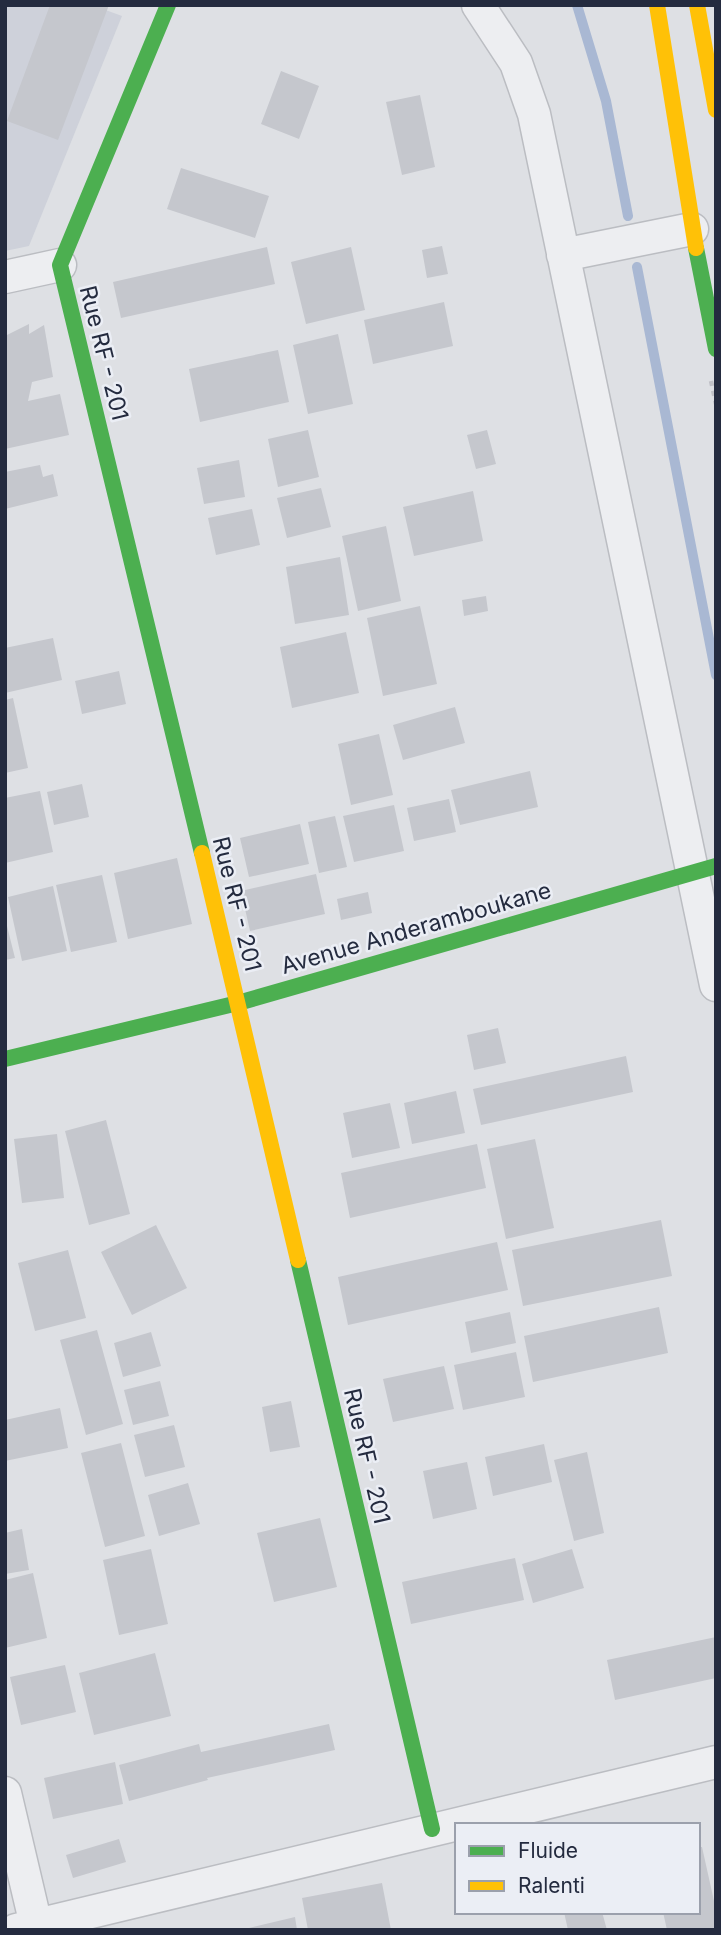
<svg xmlns="http://www.w3.org/2000/svg" width="721" height="1935" font-family="Inter,sans-serif">
  <style>
    .built { fill: #ced1da }
    .lines { fill: none; stroke-linecap: round; stroke-linejoin: round }
    .stream { stroke: #a9b8d3; stroke-width: 10 }
    .building { fill: #c5c7cd }
    .street-casing { stroke: #bbbdc2; stroke-width: 35 }
    .path { stroke: #c0c1c7; stroke-width: 4.5; stroke-dasharray: 5 5; stroke-linecap: butt }
    .street { stroke: #edeef1; stroke-width: 32 }
    .fast { stroke: #4caf50; stroke-width: 16 }
    .slow { stroke: #ffc107; stroke-width: 16 }
    .labels { text-anchor: middle; stroke-width: 5; stroke-linejoin: round; paint-order: stroke }
    .street-label { font-size: 23px; fill: #242b3f; stroke: #ebeef5 }
  </style>
  <rect width="100%" height="100%" fill="#dee0e4"/>
  <path class="built" d="M5,5H92L122,16L29,246L5,251Z"/>
  <g class="lines">
    <path class="stream" d="M577,5L606,101L628,216
      M637,267L716,675"/>
  </g>
  <path class="building" d="M50,5H109L58,140L7,121Z
    M281,71L319,86L299,139L261,124Z
    M420,95L435,167L402,175L386,102Z
    M181,168L269,196L255,238L167,209Z
    M442,246L448,274L427,278L422,250Z
    M267,247L275,284L121,318L113,282Z
    M351,247L365,310L306,324L291,262Z
    M444,302L453,346L373,364L364,320Z
    M29,324V334L44,325L53,377L32,382L28,401L60,394L69,435L5,449V336Z
    M338,334L353,404L308,414L293,345Z
    M278,350L289,402L200,422L189,369Z
    M308,430L319,477L278,487L268,439Z
    M487,430L496,464L476,469L467,435Z
    M239,460L245,497L204,504L197,468Z
    M40,465L43,477L53,474L58,496L5,509V472Z
    M321,488L331,527L287,538L277,498Z
    M473,491L483,541L414,556L403,507Z
    M252,509L260,545L216,555L208,518Z
    M386,526L401,601L358,611L342,536Z
    M340,557L349,615L295,624L286,567Z
    M486,596L488,611L464,616L462,600Z
    M420,606L437,684L383,696L367,618Z
    M346,632L359,693L292,708L280,647Z
    M53,638L62,680L5,693V648Z
    M119,671L126,704L82,714L75,681Z
    M13,698L28,768L5,773V700Z
    M455,707L465,743L403,760L393,725Z
    M379,734L393,795L351,805L338,744Z
    M530,771L538,807L460,825L451,790Z
    M82,784L89,817L54,825L47,792Z
    M40,791L53,852L5,863V798Z
    M449,799L456,832L414,841L407,808Z
    M394,805L404,851L354,862L343,816Z
    M335,816L347,867L319,873L308,822Z
    M300,824L309,864L249,877L240,838Z
    M177,858L192,924L128,939L114,873Z
    M316,874L325,914L250,931L241,891Z
    M102,875L117,942L71,952L56,885Z
    M53,886L67,951L22,961L8,897Z
    M368,892L372,913L341,920L337,899Z
    M5,918L15,958L5,960Z
    M498,1028L506,1063L474,1070L467,1035Z
    M626,1056L633,1092L481,1125L473,1089Z
    M456,1091L465,1133L412,1144L404,1103Z
    M390,1103L400,1148L352,1158L343,1113Z
    M106,1120L130,1214L89,1225L65,1131Z
    M57,1134L64,1198L22,1203L14,1139Z
    M535,1139L554,1228L506,1239L487,1149Z
    M477,1144L486,1188L350,1218L341,1173Z
    M661,1220L672,1276L523,1306L512,1250Z
    M156,1225L187,1288L132,1315L101,1252Z
    M497,1242L508,1290L348,1325L338,1277Z
    M68,1250L86,1318L35,1331L18,1263Z
    M659,1307L668,1353L533,1382L524,1336Z
    M510,1312L516,1343L471,1353L465,1322Z
    M97,1330L123,1424L86,1435L60,1340Z
    M151,1332L161,1366L123,1377L114,1343Z
    M516,1352L525,1397L463,1410L454,1365Z
    M444,1366L454,1409L393,1422L383,1379Z
    M160,1381L169,1416L133,1425L124,1390Z
    M291,1401L300,1447L270,1452L262,1407Z
    M60,1408L68,1448L5,1461V1420Z
    M174,1425L185,1467L145,1477L134,1435Z
    M121,1443L145,1536L105,1547L81,1453Z
    M544,1444L552,1482L493,1496L485,1457Z
    M587,1452L604,1533L574,1541L554,1460Z
    M467,1462L477,1509L433,1519L423,1471Z
    M188,1483L200,1524L159,1536L148,1495Z
    M320,1518L337,1587L274,1602L257,1533Z
    M22,1529L29,1570L5,1574V1533Z
    M151,1549L168,1624L119,1635L103,1560Z
    M572,1549L584,1588L533,1603L522,1564Z
    M515,1558L524,1600L411,1624L402,1582Z
    M33,1573L47,1638L5,1648V1580Z
    M716,1637V1678L615,1700L607,1660Z
    M155,1653L171,1716L94,1735L79,1673Z
    M65,1665L76,1712L21,1725L10,1677Z
    M329,1724L335,1750L207,1778L208,1780L129,1801L119,1765L199,1744L201,1752Z
    M115,1762L123,1804L53,1819L44,1778Z
    M119,1839L126,1862L73,1878L66,1855Z
    M698,1847H702L716,1910V1930H667L663,1912H698Z
    M382,1883L391,1930H308L302,1898Z
    M564,1912H602L607,1930H568Z
    M295,1917L297,1930H245V1929Z"/>
  <g class="lines">
    <g class="street-casing">
      <path id="street" d="M478,5L516,63L534,114L716,985
        M563,255L692,229
        M5,277L60,265
        M5,1793L36,1925
        M16,1930L716,1762"/>
    </g>
    <path class="path" d="M711,381L716,404"/>
    <use href="#street" class="street"/>
    <path class="fast" d="M168,5L60,265L202,853
      M696,248L716,349
      M5,1059L238,1003L716,866
      M298,1260L432,1829"/>
    <path class="slow" d="M657,5L696,248
      M697,5L716,110
      M202,853L298,1260"/>
  </g>
  <g class="labels">
    <g class="street-label">
      <text transform="translate(104 353) rotate(76)" y="8">Rue RF - 201</text>
      <text transform="translate(237 904) rotate(76)" y="8">Rue RF - 201</text>
      <text transform="translate(416 928) rotate(-16)" y="8">Avenue Anderamboukane</text>
      <text transform="translate(367 1456) rotate(77)" y="8">Rue RF - 201</text>
    </g>
  </g>
  <rect width="721" height="1935" fill="none" stroke="#242b3f" stroke-width="14"/>
  <rect x="455" y="1823" width="245" height="91" fill="#ebeef5" stroke="#9ba0ac" stroke-width="2"/>
  <rect x="469" y="1846" width="35" height="10" fill="#4caf50" stroke="#9ba0ac" stroke-width="2"/>
  <text x="518" y="1858" font-size="21" fill="#242b3f">Fluide</text>
  <rect x="469" y="1881" width="35" height="10" fill="#ffc107" stroke="#9ba0ac" stroke-width="2"/>
  <text x="518" y="1893" font-size="21" fill="#242b3f">Ralenti</text>
</svg>
